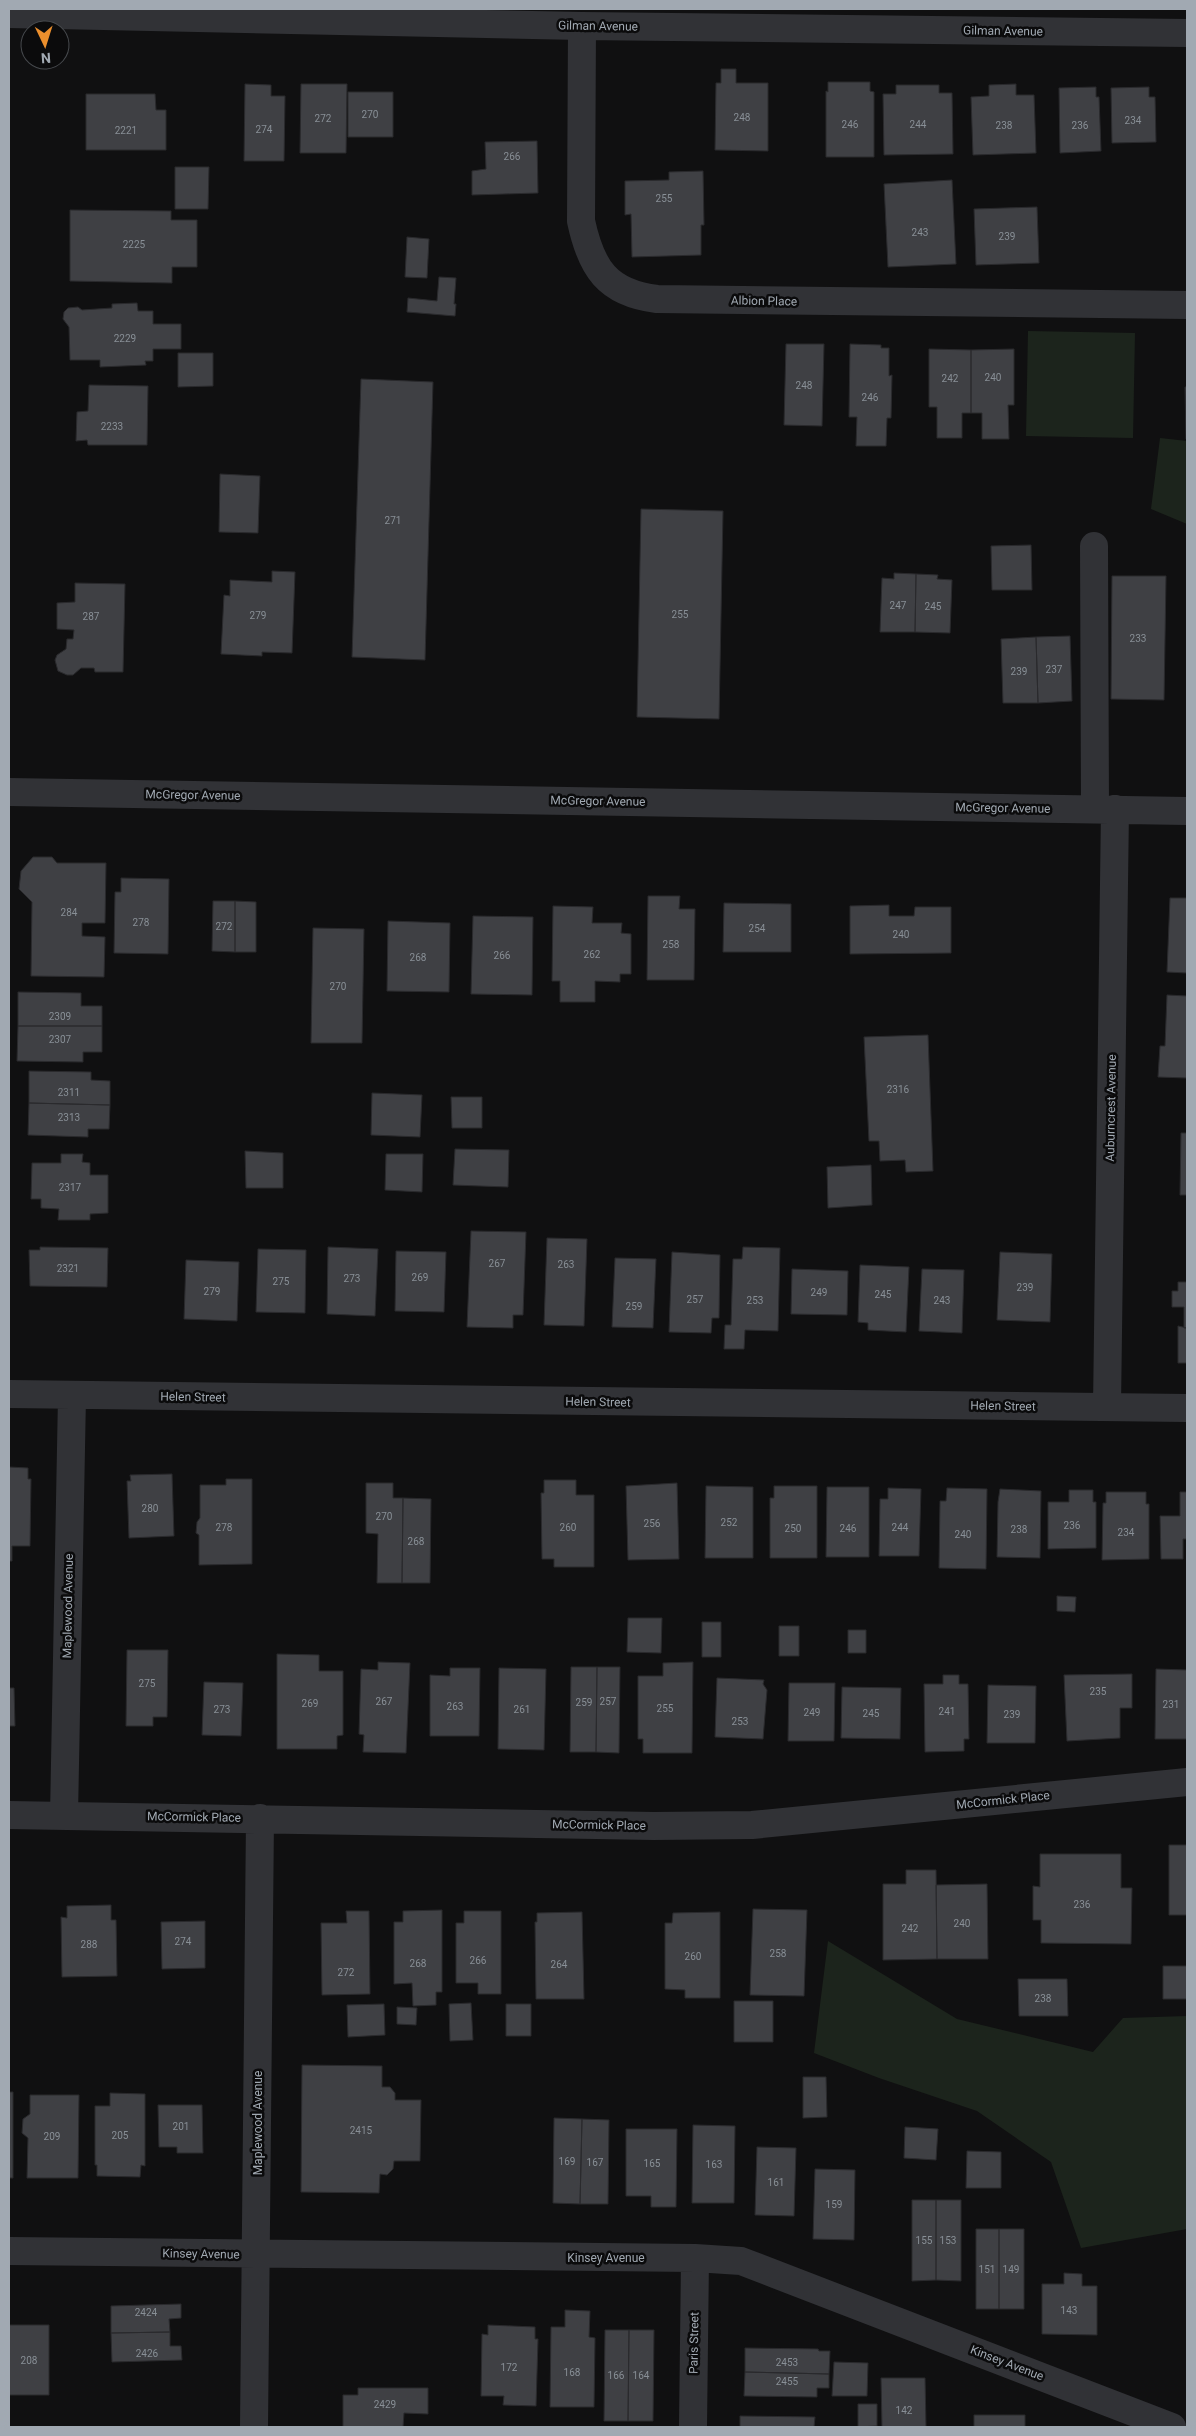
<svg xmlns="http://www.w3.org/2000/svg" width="1196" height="2436" font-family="Roboto,sans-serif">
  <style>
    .green { fill: #1c241c }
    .building { fill: #3f4044; stroke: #2a2a2d }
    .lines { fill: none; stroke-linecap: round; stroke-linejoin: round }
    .minor { stroke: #313236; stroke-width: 28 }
    .labels { text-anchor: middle; stroke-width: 5; stroke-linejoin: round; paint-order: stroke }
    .number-label { font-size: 10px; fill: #888f96 }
    .street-label { font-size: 12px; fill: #a1a9b2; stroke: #0b0b0c }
  </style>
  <rect width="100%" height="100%" fill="#101011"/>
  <path class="green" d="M1028,331L1135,333L1133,438L1026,436Z
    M1160,438L1187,441V524L1151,509Z
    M828,1941L957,2019L1093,2052L1123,2018L1187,2016V2229L1081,2248L1051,2162L977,2111L879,2078L814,2053Z"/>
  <path class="building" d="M721,69H736V83H768V151L715,150L716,83H721Z
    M828,82H870V91L874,92V157H826V91L828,92Z
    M245,84L271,85V96H285L284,161H244Z
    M301,84H347L346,153H300Z
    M1016,84V95H1034L1036,153L973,155L971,97L989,96V85Z
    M896,85H939V93H952L953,154L884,155L883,94H896Z
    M1096,87V97H1099L1101,151L1060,153L1059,88Z
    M1149,87V97H1155L1156,142L1112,143L1111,88Z
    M348,92H393V137H348Z
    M86,94H155L156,110H166V150H86Z
    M537,141L538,193L472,195V171L486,169L485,142Z
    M175,167H209L208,209H175Z
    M703,171L704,225H701V255L632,257L631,214L625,215V181L669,180V172Z
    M952,180L956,264L888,267L884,184Z
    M1037,207L1039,263L976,265L974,209Z
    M70,210L171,211V220H197V267H172V283L70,281Z
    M407,237L429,239L427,278L405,277Z
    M439,277L456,278L454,304H456L455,316L407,312L408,298L437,301Z
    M137,303L138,311H153V324H181V349H153V361H145L146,365L100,367V360H70L69,327L63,319L64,312L68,308L78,307L82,310L112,308V304Z
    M786,344H824L822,426L784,425Z
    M850,344L881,345V348H889V376L892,375L891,418H887L886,446H856L857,417H849Z
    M929,349L971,350V413H962V438H937V407H929Z
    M1014,349V405H1008L1009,439H982V413H971V350Z
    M178,353H213V386L178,387Z
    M361,379L433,382L425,660L352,657Z
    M89,385L148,386L147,445H88L87,440L76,441L77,412L88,411Z
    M1185,387H1187V439H1186Z
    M220,474L260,476L258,533L219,532Z
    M641,509L723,511L719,719L637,717Z
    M1031,545L1032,590H992L991,546Z
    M272,571L295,572L292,653L262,652V656L221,654L224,595L230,596V580L272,582Z
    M894,573L916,574L915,632H880L882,578L894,579Z
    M916,574L938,575L937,579L952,580L950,633L915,632Z
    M1112,576H1166L1164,700L1111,699Z
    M75,583L125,584L123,672H95L94,668H81L73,675H67L58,671L55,660L57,655L66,649L67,639H73L74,630L57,629V603L75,602Z
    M1070,636L1072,701L1038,703L1036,637Z
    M1036,637L1038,703H1003L1001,639Z
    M33,857H52L57,863H106L105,923H82V936L105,937L104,977L31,976L32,902L19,889L21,871Z
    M121,878L169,879L168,954L114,953L115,892H121Z
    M648,896H680L679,909H695L694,980H647Z
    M1170,898H1187V973L1167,972Z
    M213,901H235V952L212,951Z
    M235,901L256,902V952H235Z
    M724,903L791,904V952H723Z
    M889,905V916H914L915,907H951V953L850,954V906Z
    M553,906L593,907L592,923H622L621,933L631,934V974H620V982L595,981V1002H560V981H552Z
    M473,916L533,917L532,995L471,994Z
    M388,921L450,923L449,992L387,991Z
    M313,928L364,929L362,1043H311Z
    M18,992L81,993V1006H102V1026H18Z
    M1167,995L1187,996V1078L1158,1077L1160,1046H1165Z
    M18,1026H102V1052H83V1062L17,1061Z
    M928,1035L933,1171L906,1172L905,1160L880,1161L879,1141H869L864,1037Z
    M29,1071L91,1072V1080L110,1081V1105L29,1103Z
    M372,1093L422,1095L420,1137L371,1135Z
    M451,1097H482V1128H452Z
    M29,1103L110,1105L109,1129H88V1137L28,1135Z
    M1181,1133H1187V1195H1180Z
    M455,1149L509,1150L508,1187L453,1185Z
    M245,1151L283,1153V1188H246Z
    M61,1154H83L82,1162L90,1163V1175H108V1213L90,1214V1220H58L59,1209L41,1208V1199H31L32,1163H61Z
    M386,1154H423L422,1192L385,1190Z
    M871,1165L872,1205L828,1208L827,1167Z
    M471,1231L526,1232L523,1315H513V1328L467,1327Z
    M547,1238L587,1239L584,1326L544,1325Z
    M40,1247L108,1248L107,1287L30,1286L29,1250H40Z
    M328,1247L378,1249L375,1316L327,1314Z
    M743,1247L780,1248L778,1331L745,1330L744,1349H724L725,1325H731L733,1259H742Z
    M258,1249L306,1250L305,1313L256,1312Z
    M396,1251L446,1252L444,1312L395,1311Z
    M672,1252L720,1255L719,1318H712L711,1333L669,1332Z
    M1000,1252L1052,1254L1050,1322L997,1320Z
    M615,1258L656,1259L653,1328L612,1327Z
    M186,1260L239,1262L237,1321L184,1319Z
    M860,1265L909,1267L906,1332L868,1330V1323L858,1322Z
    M792,1269L848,1271L847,1315L791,1314Z
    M922,1269L964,1270L962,1333L919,1331Z
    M1187,1269V1328H1184V1307H1172V1291H1178V1282H1187Z
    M1178,1326L1187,1328V1373V1363H1178Z
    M9,1467L28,1468V1479H31L30,1546H12V1561H9Z
    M172,1474L174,1536L129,1538L127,1481H131L130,1475Z
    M226,1479H252V1564L199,1565V1535L196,1533L197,1522L200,1518V1485H226Z
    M544,1480H576V1495H594V1567H554V1559H542L541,1493H544Z
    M366,1483H393V1498H403L402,1583H377L378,1534L366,1533Z
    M677,1483L679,1559L628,1560L626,1486Z
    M706,1486L753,1487V1558H705Z
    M774,1486H817V1558H770V1498H774Z
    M827,1487H869V1557H826Z
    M888,1488L921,1489L919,1556H879L880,1499H888Z
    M947,1488L987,1489L986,1569L939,1568L940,1501H946Z
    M1000,1489L1041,1491L1040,1558L997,1557L998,1502Z
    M1069,1490H1093V1502H1096V1548L1048,1549V1502H1069Z
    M1106,1492H1146V1504H1149V1559L1102,1560L1103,1503H1106Z
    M1180,1492H1187V1539H1183V1559H1161L1160,1516H1180Z
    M403,1498L431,1499L430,1583H402Z
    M1057,1596L1076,1597L1075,1612L1057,1611Z
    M628,1618H662L661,1653L627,1652Z
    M702,1622H721V1657H702Z
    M779,1626H799V1656H779Z
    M848,1630H866V1653H848Z
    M127,1650H168L167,1717H153V1726H126Z
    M277,1654L319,1655V1671H343V1735L337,1736V1749H277Z
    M9,1655V1688H14L15,1726H9Z
    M378,1662L410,1663L406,1753L363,1752L364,1735L359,1734L361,1669L378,1670Z
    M693,1662L692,1753H643V1739H638V1676H663V1663Z
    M571,1667H597L596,1752H570Z
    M597,1667H620L619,1753L596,1752Z
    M450,1668H480L479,1736H430V1675L450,1676Z
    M499,1668L546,1669L544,1750L498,1749Z
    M1156,1669L1187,1670V1739H1155Z
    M1132,1674V1708H1120V1738L1067,1741L1064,1675Z
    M943,1675H959V1684H968L969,1739H964V1751L925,1752L924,1684H943Z
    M717,1678L764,1680L763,1684L767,1690L763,1739L715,1737Z
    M204,1682L243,1683L241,1736L202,1735Z
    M789,1683H835L834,1741H788Z
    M988,1685L1036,1686L1035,1743H987Z
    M842,1687L901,1688L900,1739L841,1738Z
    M1169,1845H1187V1915H1169Z
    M1040,1854H1121V1888H1132L1131,1944L1041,1943V1920H1033V1886L1040,1887Z
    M906,1870H936L937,1959L883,1960V1884H906Z
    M987,1884L988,1959H937L936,1885Z
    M111,1905V1920H116L117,1976L62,1977L61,1917L67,1918V1906Z
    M753,1909L807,1910L804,1996L750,1995Z
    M442,1910V1992H436V2005L413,2006L412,1983L394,1984V1922H403V1911Z
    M346,1911H369L370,1994L322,1995L321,1923H347Z
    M464,1911H501V1994H478V1983H456V1923H464Z
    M582,1912L584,1999H536L535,1922H537V1913Z
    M720,1912V1998H685V1990L665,1989V1923H672L673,1913Z
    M205,1921V1968L162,1969L161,1922Z
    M1163,1966H1187V1999H1163Z
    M1018,1979H1067L1068,2016H1019Z
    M734,2001H773V2042H734Z
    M471,2003L473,2040L450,2041L449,2004Z
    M384,2004L385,2035L348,2037L347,2005Z
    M506,2004H531V2036H506Z
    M397,2007L417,2008L416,2025L397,2024Z
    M302,2065L382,2066V2087H390L395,2093V2100H421L420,2161H394L393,2169L387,2175L380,2174L379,2193L301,2192Z
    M803,2077H826L827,2117L803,2118Z
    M9,2092H13V2178H9Z
    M110,2093L145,2094V2166L141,2165L140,2177L97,2176V2165H95V2106H110Z
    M30,2095H79L78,2178H27L28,2138L22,2133L23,2119L30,2114Z
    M158,2105H202L203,2153H177V2147H159Z
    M554,2118L582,2119L580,2204L553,2203Z
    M582,2119L609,2120L608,2204H580Z
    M693,2125L735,2126L734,2203H692Z
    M905,2127L938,2129L936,2160L904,2158Z
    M626,2129H677L676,2207H651V2196H626Z
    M757,2147L796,2148L794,2216L755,2215Z
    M967,2151L1001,2152V2188H966Z
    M815,2169L855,2170L854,2240L813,2239Z
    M912,2200H936V2280L912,2281Z
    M936,2200H961V2281L936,2280Z
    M976,2229H999V2309H976Z
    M999,2229H1024V2309H999Z
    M1064,2273L1082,2274V2286H1097V2335L1042,2334V2284H1064Z
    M181,2304V2318L169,2319L170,2332L111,2333V2306Z
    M565,2310L590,2311L589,2337L595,2338L594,2407H550L551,2327H565Z
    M9,2325H49V2395H9Z
    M488,2325L535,2327V2339H538L536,2406L503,2405L504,2396H481L482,2334L488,2335Z
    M605,2330H629L628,2421H604Z
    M629,2330H654L653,2421H628Z
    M170,2332V2346H181L182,2360L112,2362L111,2333Z
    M745,2348L818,2349L819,2351H830L829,2374L745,2372Z
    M834,2362L868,2363L867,2396H832Z
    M745,2372L829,2374V2388H817V2397L744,2396Z
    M881,2378H925L926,2427H882Z
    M358,2388H428V2414L404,2413L403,2427H343V2395H358Z
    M858,2404H877V2426L858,2427Z
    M974,2415H1025V2427H974Z
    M740,2416L815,2417L814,2427H740Z"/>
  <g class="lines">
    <path class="minor" d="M9,14L582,26L1187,33
      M582,26L581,221C591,268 607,293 657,299L1187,305
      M1094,546L1095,809
      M9,792L1187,811
      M9,1394L1187,1408
      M1107,1407L1115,809
      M9,1815L654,1826L752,1825L1187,1782
      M64,1816L72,1396
      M9,2251L695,2258L741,2261L1172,2427
      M254,2427L260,1818
      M693,2427L695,2258"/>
  </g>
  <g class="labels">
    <g class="number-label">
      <text x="370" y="118">270</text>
      <text x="742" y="121">248</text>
      <text x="323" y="122">272</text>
      <text x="1133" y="124">234</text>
      <text x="850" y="128">246</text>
      <text x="918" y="128">244</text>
      <text x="1004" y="129">238</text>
      <text x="1080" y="129">236</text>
      <text x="264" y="133">274</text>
      <text x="126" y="134">2221</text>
      <text x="512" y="160">266</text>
      <text x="664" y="202">255</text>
      <text x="920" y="236">243</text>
      <text x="1007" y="240">239</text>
      <text x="134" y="248">2225</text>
      <text x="125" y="342">2229</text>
      <text x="993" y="381">240</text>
      <text x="950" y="382">242</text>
      <text x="804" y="389">248</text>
      <text x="870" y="401">246</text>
      <text x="112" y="430">2233</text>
      <text x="393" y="524">271</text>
      <text x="898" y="609">247</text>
      <text x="933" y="610">245</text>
      <text x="680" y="618">255</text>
      <text x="258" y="619">279</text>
      <text x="91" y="620">287</text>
      <text x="1138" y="642">233</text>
      <text x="1054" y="673">237</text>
      <text x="1019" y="675">239</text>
      <text x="69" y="916">284</text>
      <text x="141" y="926">278</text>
      <text x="224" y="930">272</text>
      <text x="757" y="932">254</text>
      <text x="901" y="938">240</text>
      <text x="671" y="948">258</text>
      <text x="592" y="958">262</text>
      <text x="502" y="959">266</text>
      <text x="418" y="961">268</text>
      <text x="338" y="990">270</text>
      <text x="60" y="1020">2309</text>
      <text x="60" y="1043">2307</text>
      <text x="898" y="1093">2316</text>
      <text x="69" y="1096">2311</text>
      <text x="69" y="1121">2313</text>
      <text x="70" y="1191">2317</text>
      <text x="497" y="1267">267</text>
      <text x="566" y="1268">263</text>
      <text x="68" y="1272">2321</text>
      <text x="420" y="1281">269</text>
      <text x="352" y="1282">273</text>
      <text x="281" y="1285">275</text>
      <text x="1025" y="1291">239</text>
      <text x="212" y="1295">279</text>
      <text x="819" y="1296">249</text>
      <text x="883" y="1298">245</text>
      <text x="695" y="1303">257</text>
      <text x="755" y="1304">253</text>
      <text x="942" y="1304">243</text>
      <text x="634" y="1310">259</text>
      <text x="150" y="1512">280</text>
      <text x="384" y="1520">270</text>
      <text x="729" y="1526">252</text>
      <text x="652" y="1527">256</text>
      <text x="1072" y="1529">236</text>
      <text x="224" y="1531">278</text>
      <text x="568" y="1531">260</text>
      <text x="900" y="1531">244</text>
      <text x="793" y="1532">250</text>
      <text x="848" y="1532">246</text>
      <text x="1019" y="1533">238</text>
      <text x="1126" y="1536">234</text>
      <text x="963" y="1538">240</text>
      <text x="416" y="1545">268</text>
      <text x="147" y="1687">275</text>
      <text x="1098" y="1695">235</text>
      <text x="384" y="1705">267</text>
      <text x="608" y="1705">257</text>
      <text x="584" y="1706">259</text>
      <text x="310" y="1707">269</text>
      <text x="1171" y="1708">231</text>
      <text x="455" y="1710">263</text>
      <text x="665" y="1712">255</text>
      <text x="222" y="1713">273</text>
      <text x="522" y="1713">261</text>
      <text x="947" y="1715">241</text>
      <text x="812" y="1716">249</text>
      <text x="871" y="1717">245</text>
      <text x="1012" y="1718">239</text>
      <text x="740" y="1725">253</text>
      <text x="1082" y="1908">236</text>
      <text x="962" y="1927">240</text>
      <text x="910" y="1932">242</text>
      <text x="183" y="1945">274</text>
      <text x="89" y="1948">288</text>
      <text x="778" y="1957">258</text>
      <text x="693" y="1960">260</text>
      <text x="478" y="1964">266</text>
      <text x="418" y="1967">268</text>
      <text x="559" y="1968">264</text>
      <text x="346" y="1976">272</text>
      <text x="1043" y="2002">238</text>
      <text x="181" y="2130">201</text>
      <text x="361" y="2134">2415</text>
      <text x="120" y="2139">205</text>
      <text x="52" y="2140">209</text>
      <text x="567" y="2165">169</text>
      <text x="595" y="2166">167</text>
      <text x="652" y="2167">165</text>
      <text x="714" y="2168">163</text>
      <text x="776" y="2186">161</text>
      <text x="834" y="2208">159</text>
      <text x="924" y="2244">155</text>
      <text x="948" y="2244">153</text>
      <text x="987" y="2273">151</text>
      <text x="1011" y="2273">149</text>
      <text x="1069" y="2314">143</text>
      <text x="146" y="2316">2424</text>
      <text x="147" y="2357">2426</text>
      <text x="29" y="2364">208</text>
      <text x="787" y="2366">2453</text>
      <text x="509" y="2371">172</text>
      <text x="572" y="2376">168</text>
      <text x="616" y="2379">166</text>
      <text x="641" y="2379">164</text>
      <text x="787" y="2385">2455</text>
      <text x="385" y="2408">2429</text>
      <text x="904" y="2414">142</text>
    </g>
    <g class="street-label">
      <text transform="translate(598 26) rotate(1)" y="4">Gilman Avenue</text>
      <text transform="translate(1003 31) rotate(1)" y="4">Gilman Avenue</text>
      <text transform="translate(764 301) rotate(1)" y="4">Albion Place</text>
      <text transform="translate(193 795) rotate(1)" y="4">McGregor Avenue</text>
      <text transform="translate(598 801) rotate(1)" y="4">McGregor Avenue</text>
      <text transform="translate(1003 808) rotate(1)" y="4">McGregor Avenue</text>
      <text transform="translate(1111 1108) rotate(-89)" y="4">Auburncrest Avenue</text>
      <text transform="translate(193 1397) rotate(1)" y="4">Helen Street</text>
      <text transform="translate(598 1402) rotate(1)" y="4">Helen Street</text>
      <text transform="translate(1003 1406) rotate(1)" y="4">Helen Street</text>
      <text transform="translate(68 1606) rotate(-89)" y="4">Maplewood Avenue</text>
      <text transform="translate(1003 1800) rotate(-6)" y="4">McCormick Place</text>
      <text transform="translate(194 1817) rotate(1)" y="4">McCormick Place</text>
      <text transform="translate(599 1825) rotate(1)" y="4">McCormick Place</text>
      <text transform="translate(258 2123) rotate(-90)" y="4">Maplewood Avenue</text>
      <text transform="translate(201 2254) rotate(1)" y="4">Kinsey Avenue</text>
      <text x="606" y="2262">Kinsey Avenue</text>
      <text transform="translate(694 2343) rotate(-89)" y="4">Paris Street</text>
      <text transform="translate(1007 2363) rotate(21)" y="4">Kinsey Avenue</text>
    </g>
  </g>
  <rect width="1196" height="2436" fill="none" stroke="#a1a9b2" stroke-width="20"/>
  <g transform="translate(45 45) rotate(176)"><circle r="24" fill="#0b0b0c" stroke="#474a4e"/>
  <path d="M0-4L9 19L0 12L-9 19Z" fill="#ec8f2d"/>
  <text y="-8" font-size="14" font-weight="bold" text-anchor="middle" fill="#a1a9b2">N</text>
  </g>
</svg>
